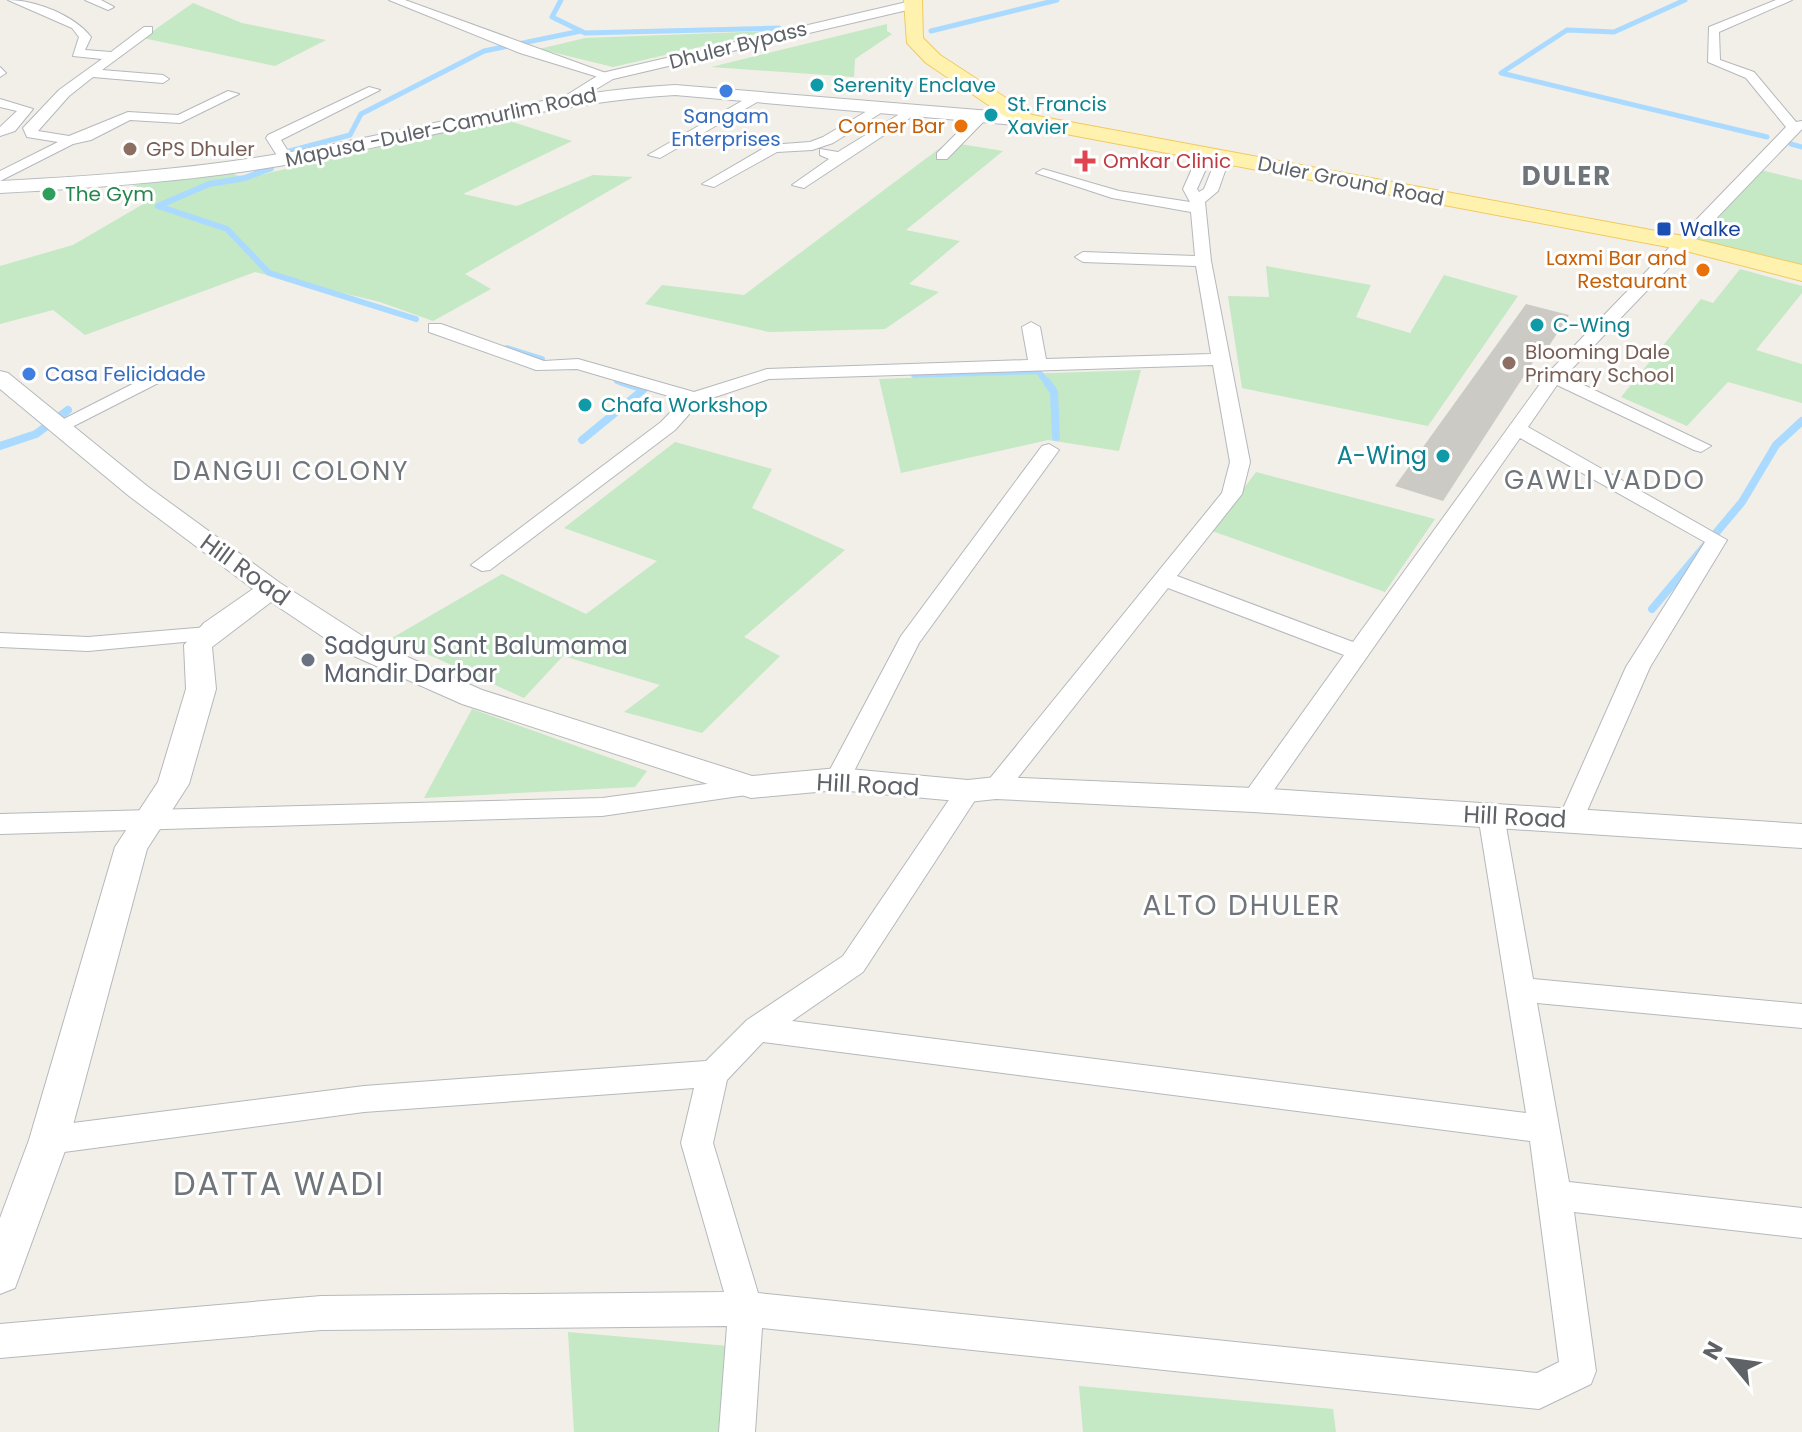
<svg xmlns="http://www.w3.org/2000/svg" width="1802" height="1432" font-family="Poppins,sans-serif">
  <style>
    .green { fill: #c5e8c5 }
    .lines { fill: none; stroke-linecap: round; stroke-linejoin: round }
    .stream-far2 { stroke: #aadaff; stroke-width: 5 }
    .stream-far1 { stroke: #aadaff; stroke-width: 6 }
    .stream { stroke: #aadaff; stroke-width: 8 }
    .building { fill: #cccac5 }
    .minor-casing { stroke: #b5b8bc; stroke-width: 2 }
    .tertiary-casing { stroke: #b5b8bc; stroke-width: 2 }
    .secondary-casing { stroke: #b6babf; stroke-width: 2 }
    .primary-casing { stroke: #f2c960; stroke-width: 2 }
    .minor { fill: #fff; fill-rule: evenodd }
    .tertiary { fill: #fff; fill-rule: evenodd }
    .secondary { fill: #fff; fill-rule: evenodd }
    .primary { fill: #fff2af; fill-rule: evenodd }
    .culture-dot { fill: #0f9aa8; stroke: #fff; stroke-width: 3 }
    .shop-dot { fill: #3f7fe0; stroke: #fff; stroke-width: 3 }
    .food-dot { fill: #e8710a; stroke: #fff; stroke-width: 3 }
    .education-dot { fill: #8d6e63; stroke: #fff; stroke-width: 3 }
    .health-dot { fill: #e0444e; stroke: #fff; stroke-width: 3 }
    .leisure-dot { fill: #2e9e5b; stroke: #fff; stroke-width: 3 }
    .transit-dot { fill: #1a4fb4; stroke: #fff; stroke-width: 3 }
    .worship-dot { fill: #6b7280; stroke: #fff; stroke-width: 3 }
    .labels { text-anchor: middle; stroke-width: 6; stroke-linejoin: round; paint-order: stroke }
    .far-street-label { font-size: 20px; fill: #5f6368; stroke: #fff }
    .far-culture-label { font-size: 20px; fill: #0d838f; stroke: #fff; text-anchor: start }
    .far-shop-label { font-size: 20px; fill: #366cbe; stroke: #fff }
    .far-food-label { font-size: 20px; fill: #c56008; stroke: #fff; text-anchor: end }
    .far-education-label { font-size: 20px; fill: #785e54; stroke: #fff; text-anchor: start }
    .far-health-label { font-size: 20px; fill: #be3a42; stroke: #fff; text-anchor: start }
    .far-leisure-label { font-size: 20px; fill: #27864d; stroke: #fff; text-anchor: start }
    .far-transit-label { font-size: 20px; fill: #164399; stroke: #fff; text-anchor: start }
    .culture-label { font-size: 24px; fill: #0d838f; stroke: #fff; text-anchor: end }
    .street-label { font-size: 24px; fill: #5f6368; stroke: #fff }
    .worship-label { font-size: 24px; fill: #5b616d; stroke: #fff; text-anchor: start }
    .far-district-label { font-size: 26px; font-weight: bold; letter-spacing: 2px; fill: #70757a; stroke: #fff }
    .neighbourhood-label { font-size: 26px; letter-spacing: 2px; fill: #70757a; stroke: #fff }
    .quarter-label { font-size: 28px; letter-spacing: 2px; fill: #70757a; stroke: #fff }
    .near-neighbourhood-label { font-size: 32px; letter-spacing: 2px; fill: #70757a; stroke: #fff }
  </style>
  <rect width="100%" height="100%" fill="#f1efe8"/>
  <path class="green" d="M193,3L242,23L326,40L275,66L143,38Z
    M887,24V31L892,34L855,59L854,77L711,67Z
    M769,31L613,67L539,49L585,38Z
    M503,119L572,141L463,194L517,206L593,175L633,177L465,274L491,289L433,321L380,302L255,272L85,335L53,310L0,324V266L73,245L157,196L133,185L230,173L246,178Z
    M948,142L1003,151L906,230L960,241L909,284L939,292L885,329L769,332L645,304L662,285L744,295Z
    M1761,170L1802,180V268L1689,240Z
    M1266,266L1371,285L1356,317L1410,333L1444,275L1518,296L1428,426L1242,388L1228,296L1269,297Z
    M1740,269L1802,286V293L1756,350L1802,364V403L1728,382L1687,426L1621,397L1701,299L1713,303Z
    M1141,370L1119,451L1048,440L901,473L879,379Z
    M675,442L772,469L752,508L845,550L744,637L780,656L702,733L624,712L660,685L563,656L524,698L392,638L502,574L586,614L657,561L564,528Z
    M1256,472L1435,519L1385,592L1212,531Z
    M472,709L647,771L635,787L424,798Z
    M568,1332L728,1346L718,1432H574Z
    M1079,1386L1333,1409L1336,1432H1083Z"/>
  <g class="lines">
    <path class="stream-far2" d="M561,0L552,17L585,33L779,28
      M1685,0L1614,32L1567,30L1501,73L1767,137
      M931,31L1057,0
      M1791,144L1802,147
      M278,154L350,135L361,114L484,51L581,31
      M265,158L271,169L267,170"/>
    <path class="stream-far1" d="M271,168L245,178L209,184L158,206L227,229L269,273L416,319
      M507,348L542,359
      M914,375L1038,371L1048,384
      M617,381L629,384"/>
    <path class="stream" d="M1047,382L1054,392L1056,437
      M582,440L644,389L622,382
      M0,446L36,434L68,410
      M1652,609L1742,502L1776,445L1802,421"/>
  </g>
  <path class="building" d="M1526,304L1569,315L1549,346L1544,345L1443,501L1395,486Z"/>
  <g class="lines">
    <g class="minor-casing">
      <path id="minor" d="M8,0C35,0 74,15 91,37L85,50L111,52L144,27H152V33L102,70L163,75L169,79L163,83L93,77L69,96L38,131L69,136L128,112L178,115L228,91L239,94L180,123L130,120L91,140L73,144L0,181V171L58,142L27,137L23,128L59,90L102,59L73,56L79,37L72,28Z
        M85,0H101L114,7L108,10Z
        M389,0H405L614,76L608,80L520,53Z
        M1776,0H1792L1719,32L1720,60L1754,72L1796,122L1802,121V129L1565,376L1711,446L1701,452L1694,450L1557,385L1528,427L1727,540L1650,667L1580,827H1562L1558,820L1626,667L1705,542L1520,438L1262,807H1244L1240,800L1344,655L1168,588L1005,794H987L983,788L987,782L1222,493L1230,462L1213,365L769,379L700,402L675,430L490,570L482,571L471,565L661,422L682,400L577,369L536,370L429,332V324H441L544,361L578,359L694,392L767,369L1028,360L1022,327L1031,322L1040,327L1046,359L1211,354L1196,266L1083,262L1075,257L1083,252L1195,256L1191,212L1112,198L1036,173L1043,169L1119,191L1190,202L1183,189L1199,153L1206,149L1213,153L1197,189L1199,192L1204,189L1218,154L1230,157L1218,191L1205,202L1211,261L1250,462L1242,494L1177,576L1353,642L1548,373L1786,127L1746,78L1708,62L1709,27Z
        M0,67L6,73L0,77Z
        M369,87L380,90L281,140L293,159L281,162L266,138L268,135Z
        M754,94L759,95V101L660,158L648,155Z
        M0,99L33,109L15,131L0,136V127L17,111L0,107Z
        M879,104L884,105V111L833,143L812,150L777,152L714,187L702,184L769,145L810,142L823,137Z
        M911,107L918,111L916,114L804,188L792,185L829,159L820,155V149L838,152Z
        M975,115L987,118L947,159H937V153Z
        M164,368L173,373L170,377L66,430H52L50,426Z
        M1049,444L1059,450L919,643L847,785H829L825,779L901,636L1042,446Z
        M208,627L219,634L216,639L88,651L0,647V633L88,637Z
        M751,778L760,781L764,787L760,793L602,816L0,834V814L602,798Z
        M968,782L977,785L981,791L863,972L792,1021L1526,1113L1478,815L1482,808H1500L1504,815L1533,979L1802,1004V1028L1537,1003L1569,1182L1802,1208V1238L1574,1212L1596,1371L1591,1384L1539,1409L762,1328L755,1432H719L727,1326L321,1330L0,1358V1324L321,1296L724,1292L681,1143L694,1088L364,1112L49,1154L38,1150L33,1140L38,1130L49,1126L364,1086L706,1061L747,1020L843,956L959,785ZM763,1042L1530,1141L1559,1362L1537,1373L758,1293L713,1143L727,1080Z"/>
    </g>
    <g class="tertiary-casing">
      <path id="tertiary" d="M911,1L918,5L916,8L613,79L576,101L562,98L602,73Z
        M0,371L8,373L147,486L280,583L367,639L482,690L752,776L838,768L968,780L996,777L1253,788L1802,824V848L1253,812L996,799L968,802L838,790L751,798L462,704L347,653L271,602L212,647L216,689L189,784L147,849L69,1140L15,1288L0,1294V1218L29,1140L115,847L158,782L186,689L184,645L204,623L253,589L129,496L0,389Z"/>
    </g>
    <g class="secondary-casing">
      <path id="secondary" d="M675,85L1026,114L1036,120L1026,126L675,95C542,103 416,142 285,165C191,181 95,188 0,193V181C95,176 191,169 285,153C416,131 542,92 675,85Z"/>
    </g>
    <g class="primary-casing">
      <path id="primary" d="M904,0H922L923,38L940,55L1032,115L1678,235L1802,265V281L1678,249L1018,125L926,63L907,43Z"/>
    </g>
    <use href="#minor" class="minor"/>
    <use href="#tertiary" class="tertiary"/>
    <use href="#secondary" class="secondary"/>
    <use href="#primary" class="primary"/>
  </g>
  <g class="culture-dot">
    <circle cx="817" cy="85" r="8"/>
    <circle cx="991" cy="115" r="8"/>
    <circle cx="1537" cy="325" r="8"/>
    <circle cx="585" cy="405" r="8"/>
    <circle cx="1443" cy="456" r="8"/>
  </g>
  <g class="shop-dot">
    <circle cx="726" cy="91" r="8"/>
    <circle cx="29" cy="374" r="8"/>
  </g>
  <g class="food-dot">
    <circle cx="961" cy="126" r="8"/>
    <circle cx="1703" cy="270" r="8"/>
  </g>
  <g class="education-dot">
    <circle cx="130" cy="149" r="8"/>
    <circle cx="1509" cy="363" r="8"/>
  </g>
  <path class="health-dot" d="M1081 149h8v8h8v8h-8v8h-8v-8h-8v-8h8z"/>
  <circle class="leisure-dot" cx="49" cy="194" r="8"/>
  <rect class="transit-dot" x="1656" y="221" width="16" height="16" rx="4"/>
  <circle class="worship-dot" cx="308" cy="660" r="8"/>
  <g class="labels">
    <g class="far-street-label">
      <text transform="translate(738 45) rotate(-14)" y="7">Dhuler Bypass</text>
      <text transform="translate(441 127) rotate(-12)" y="7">Mapusa -Duler-Camurlim Road</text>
      <text transform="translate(1351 181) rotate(11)" y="7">Duler Ground Road</text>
    </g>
    <g class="far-culture-label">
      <text x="833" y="92">Serenity Enclave</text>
      <text x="1007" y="111">St. Francis<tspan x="1007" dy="23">Xavier</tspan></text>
      <text x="1553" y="332">C-Wing</text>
      <text x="601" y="412">Chafa Workshop</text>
    </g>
    <g class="far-shop-label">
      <text x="726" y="123">Sangam<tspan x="726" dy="23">Enterprises</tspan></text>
      <text x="45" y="381" text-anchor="start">Casa Felicidade</text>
    </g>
    <g class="far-food-label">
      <text x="945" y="133">Corner Bar</text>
      <text x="1687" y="265">Laxmi Bar and<tspan x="1687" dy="23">Restaurant</tspan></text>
    </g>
    <g class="far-education-label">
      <text x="146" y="156">GPS Dhuler</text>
      <text x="1525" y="359">Blooming Dale<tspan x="1525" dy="23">Primary School</tspan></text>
    </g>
    <g class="far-health-label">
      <text x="1103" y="168">Omkar Clinic</text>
    </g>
    <g class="far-leisure-label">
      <text x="65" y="201">The Gym</text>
    </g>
    <g class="far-transit-label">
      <text x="1680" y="236">Walke</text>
    </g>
    <g class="culture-label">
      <text x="1427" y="464">A-Wing</text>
    </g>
    <g class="street-label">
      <text transform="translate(245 570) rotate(36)" y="8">Hill Road</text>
      <text transform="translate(868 785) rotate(3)" y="8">Hill Road</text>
      <text transform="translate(1515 817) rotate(3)" y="8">Hill Road</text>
    </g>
    <g class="worship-label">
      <text x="324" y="654">Sadguru Sant Balumama<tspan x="324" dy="28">Mandir Darbar</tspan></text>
    </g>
    <g class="far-district-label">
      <text x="1567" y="185">DULER</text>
    </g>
    <g class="neighbourhood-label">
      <text x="291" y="480">DANGUI COLONY</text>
      <text x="1605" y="489">GAWLI VADDO</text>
    </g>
    <g class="quarter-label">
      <text x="1242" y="915">ALTO DHULER</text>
    </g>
    <g class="near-neighbourhood-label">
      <text x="279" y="1195">DATTA WADI</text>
    </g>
  </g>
  <g transform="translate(1730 1360) rotate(299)" stroke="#ffffff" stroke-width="6" paint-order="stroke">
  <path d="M0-6L14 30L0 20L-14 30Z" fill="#5f6368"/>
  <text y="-12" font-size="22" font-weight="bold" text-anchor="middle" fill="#5f6368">N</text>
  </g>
</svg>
